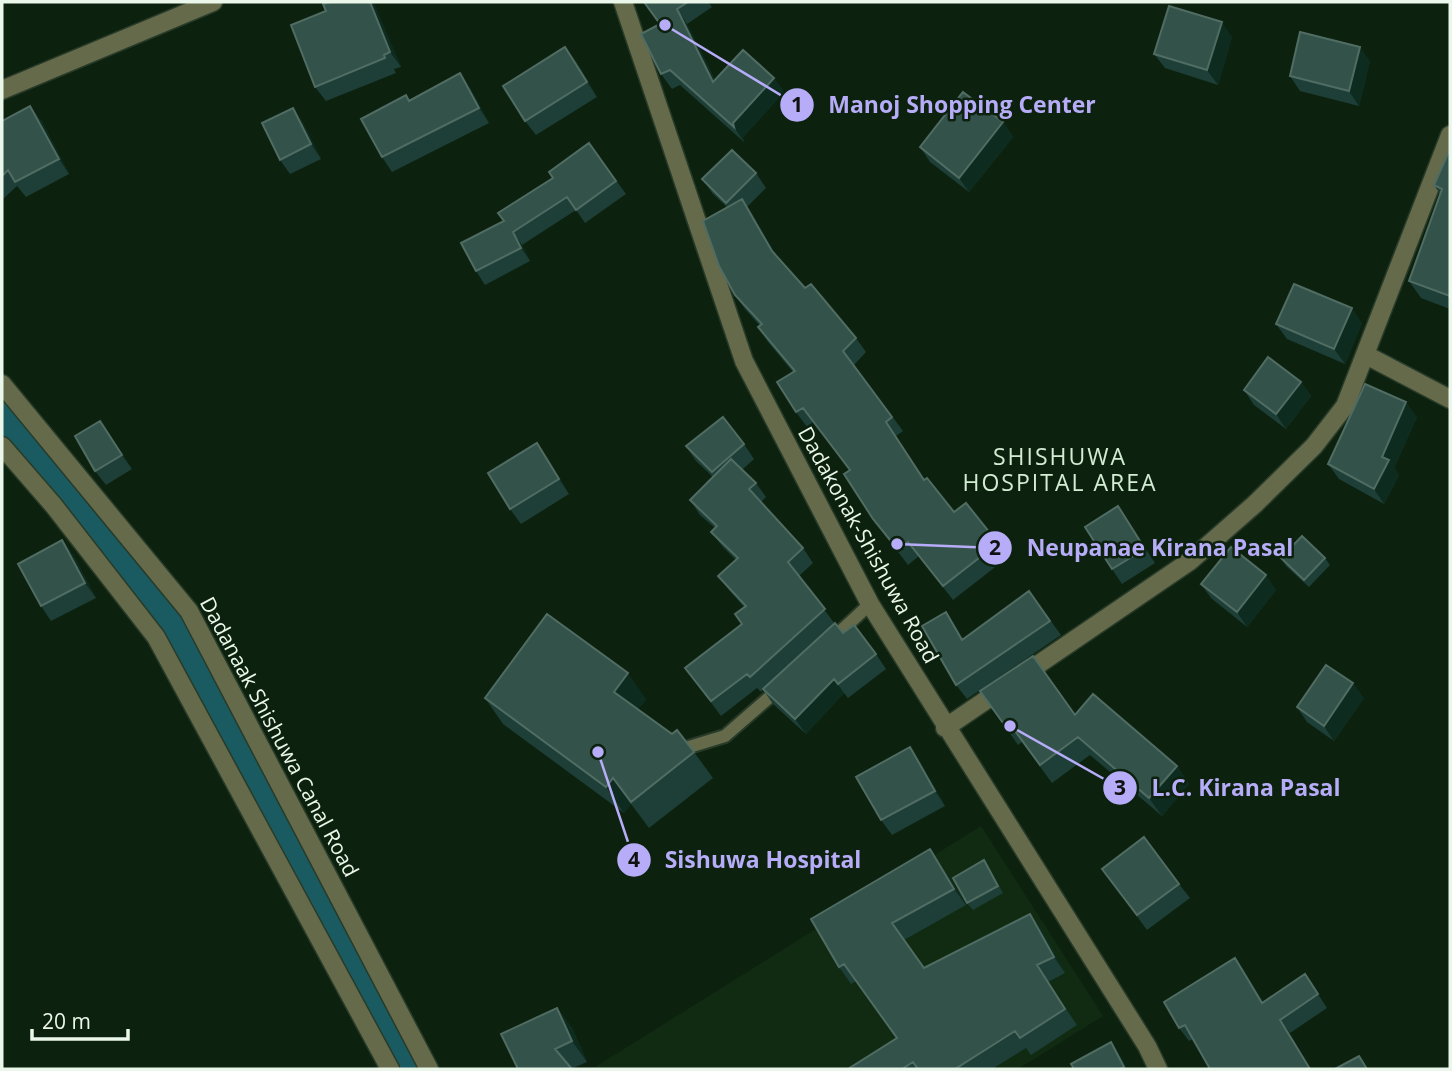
<svg xmlns="http://www.w3.org/2000/svg" width="1452" height="1071" font-family="'Open Sans',sans-serif">
  <style>
    .built { fill: #112b13 }
    .lines { fill: none; stroke-linecap: round; stroke-linejoin: round }
    .canal { stroke: #1a5b61; stroke-width: 33 }
    .lane-casing { stroke: #283b29; stroke-width: 16 }
    .street-casing { stroke: #283b29; stroke-width: 21 }
    .lane { stroke: #646a4a; stroke-width: 12 }
    .street { stroke: #646a4a; stroke-width: 18 }
    .wall { fill: #1d3f37 }
    .shaded-wall { fill: #0e2b1f }
    .building { fill: #33534a; stroke: #506c63; stroke-width: 2 }
    .labels { text-anchor: middle; stroke-width: 5; stroke-linejoin: round; paint-order: stroke }
    .street-label { font-size: 21px; fill: #eaf7ea; stroke: #0d210f }
    .neighbourhood-label { font-size: 23px; letter-spacing: 2px; fill: #d3edd3; stroke: #0d210f }
    .leader { fill: none; stroke: #b6acf8; stroke-width: 2.5 }
    .callout-dot { fill: #b6acf8; stroke: #0d210f; stroke-width: 2.5 }
    .mark-label { font-size: 21px; text-anchor: middle; font-weight: bold; fill: #111 }
    .callout-label { font-size: 23px; text-anchor: middle; font-weight: bold; fill: #b6acf8; stroke: #0d210f; stroke-width: 5; stroke-linejoin: round; paint-order: stroke }
  </style>
  <rect width="100%" height="100%" fill="#0d210f"/>
  <path class="built" d="M981,826L1103,1016L1018,1069H592Z"/>
  <g class="lines">
    <path class="canal" d="M2,418L162,613L407,1069"/>
    <g class="lane-casing">
      <path id="lane" d="M829,642L870,604
        M689,747L725,736L780,688"/>
    </g>
    <g class="street-casing">
      <path id="street" d="M623,2L744,361L870,604L1147,1046L1158,1069
        M2,90L213,2
        M1366,355L1450,399
        M2,384L189,611L429,1069
        M2,446L54,506L156,637L390,1069
        M945,728L1190,561L1255,504L1314,446L1345,406L1450,135"/>
    </g>
    <use href="#lane" class="lane"/>
    <use href="#street" class="street"/>
  </g>
  <path class="wall" d="M331,2H373L401,67L394,69L396,73L326,101L315,87L326,11Z
    M644,2H708L712,7L687,24L715,80L774,78L784,92L743,137L744,142L680,85L672,89L661,74L660,24Z
    M1232,37L1218,85L1165,68L1154,54Z
    M576,61L597,97L536,135L525,121Z
    M1370,61L1359,106L1300,91L1290,76Z
    M470,88L489,123L392,172L382,157L406,95L410,101Z
    M293,108L303,123L321,159L290,174L280,160Z
    M41,120L69,174L26,197L17,186L2,200V121Z
    M1003,122L1013,137L969,192L930,162L920,147Z
    M589,143L626,194L585,223L576,210L522,245L530,261L485,285L476,271L504,221L553,178Z
    M1450,149V309L1421,298L1409,281L1440,194L1434,185Z
    M756,173L766,188L747,207L777,257L805,288L856,338L866,352L854,365L903,431L896,436L924,480L954,512L998,543L1008,557L953,600L919,556L908,565L873,519L850,470L813,422L807,427L796,412L793,372L768,342L758,327L760,326L745,309L735,295L727,207L713,194L702,179Z
    M1362,323L1345,364L1287,339L1276,324Z
    M1301,382L1311,396L1286,429L1254,405L1244,390Z
    M1417,417L1394,468L1399,475L1384,504L1339,479L1328,464Z
    M100,421L132,469L106,485L95,471Z
    M744,444L754,459L742,470L756,483L766,497L761,502L803,548L813,563L799,576L835,624L843,633L876,654L886,669L848,698L844,693L806,734L773,704L763,689L761,692L757,688L721,716L685,668L742,624L735,614L744,607L729,590L718,576L736,560L722,546L711,532L715,528L700,515L690,500L713,477L696,461L686,446Z
    M547,458L569,494L521,524L510,509Z
    M1118,506L1155,563L1122,584L1112,569Z
    M62,540L73,555L96,598L51,621L41,606Z
    M1281,558H1325L1330,565L1309,587L1286,566Z
    M1201,584L1276,590L1247,627L1211,598Z
    M1029,591L1061,635L967,699L956,685V627L963,639Z
    M980,691L1075,715L1177,766L1189,784L1162,816L1090,755L1052,783L1022,742L1018,745Z
    M485,698L646,699L638,709L694,752L713,778L649,828L631,804L624,813L503,724Z
    M1364,698L1334,741L1307,722L1297,707Z
    M910,747L920,762L945,806L892,835L881,820Z
    M942,866L966,905L904,940L924,968L1030,914L1042,930L1065,973L1048,982L1077,1025L1031,1055L1026,1048L992,1069H848L896,1038L856,981L851,984L839,967Z
    M989,868L1003,893L973,910L967,903Z
    M1102,869L1179,884L1190,898L1147,930Z
    M1244,971L1263,1002L1305,974L1327,1008L1290,1033L1193,1039L1189,1041L1179,1028Z
    M557,1008L572,1028L587,1062L571,1069H518Z"/>
  <path class="shaded-wall" d="M370,2H373L375,5L401,67L390,52Z
    M677,9L687,24L723,97L713,82Z
    M1222,22L1232,37L1218,85L1207,70Z
    M565,47L576,61L597,97L587,82Z
    M1360,47L1370,61L1359,106L1349,91Z
    M460,73L470,88L489,123L479,108Z
    M774,78L784,92L743,137L744,142L734,127L733,123Z
    M30,106L41,120L69,174L59,159Z
    M293,108L303,123L321,159L311,144Z
    M1003,122L1013,137L969,192L959,178Z
    M742,199L752,213L782,265L772,251Z
    M513,232L522,245L530,261L521,248Z
    M1352,308L1362,323L1345,364L1334,349Z
    M1301,382L1311,396L1286,429L1276,414Z
    M1406,402L1417,417L1394,468L1399,475L1384,504L1374,489L1382,457Z
    M100,421L111,436L132,469L122,455Z
    M537,443L547,458L569,494L559,479Z
    M62,540L73,555L96,598L85,583Z
    M1266,575L1276,590L1247,627L1237,612Z
    M946,612L956,627L972,654L962,640Z
    M628,673L646,699L632,717L614,692Z
    M834,679L844,693L806,734L795,719Z
    M1353,683L1364,698L1334,741L1324,726Z
    M910,747L920,762L945,806L935,791Z
    M1177,766L1189,784L1162,816L1149,798Z
    M613,778L631,804L624,813L606,787Z
    M930,849L942,866L966,905L954,889Z
    M1030,914L1042,930L1065,973L1054,957Z
    M1235,958L1244,971L1271,1016L1262,1003Z
    M557,1008L572,1028L587,1062L572,1041Z
    M1280,1020L1290,1033L1311,1069H1310Z
    M1111,1042L1121,1057L1128,1069H1126L1124,1067Z"/>
  <path class="building" d="M331,2H370L390,52L384,55L385,58L315,87L291,25L326,11L323,4Z
    M644,2H688L677,9L713,82L743,50L774,78L733,123L734,127L670,70L661,74L641,34L660,24Z
    M1169,6L1222,22L1207,70L1154,54Z
    M1300,32L1360,47L1349,91L1290,76Z
    M565,47L587,82L525,121L503,86Z
    M460,73L479,108L382,157L361,119L406,95L409,101Z
    M963,92L1003,122L959,178L920,147Z
    M30,106L59,159L15,182L8,170L2,176V121Z
    M293,108L311,144L280,160L262,123Z
    M589,143L616,181L576,210L567,197L513,232L521,248L476,271L461,243L504,221L498,213L553,178L549,172Z
    M1450,149V296L1409,281L1442,189L1434,185Z
    M732,150L756,173L726,203L702,179Z
    M742,199L772,251L805,288L811,284L856,338L843,351L892,417L886,422L924,480L927,478L954,512L966,503L998,543L943,586L908,542L898,550L873,519L844,474L850,470L803,408L796,412L777,382L795,371L758,327L762,324L735,295L719,266L703,221Z
    M1294,284L1352,308L1334,349L1276,324Z
    M1268,357L1301,382L1276,414L1244,390Z
    M1365,384L1406,402L1382,457L1389,460L1374,489L1328,464Z
    M723,417L744,444L712,472L686,446Z
    M100,421L122,455L95,471L75,436Z
    M537,443L559,479L510,509L488,473Z
    M731,459L756,483L749,489L803,548L788,562L825,609L750,677L747,674L711,701L685,668L742,624L735,614L746,606L718,576L738,558L711,532L717,526L690,500Z
    M1118,506L1145,549L1112,569L1085,527Z
    M1302,536L1325,558L1304,580L1281,558Z
    M62,540L85,583L41,606L18,564Z
    M1231,547L1266,575L1237,612L1201,584Z
    M1029,591L1050,621L956,685L922,626L946,612L962,640Z
    M547,614L628,673L614,692L672,734L677,730L694,752L631,802L613,778L606,787L485,698Z
    M835,623L843,633L854,625L876,654L838,684L834,679L795,719L763,689Z
    M1033,656L1075,715L1093,694L1177,766L1149,798L1078,737L1040,765L1010,724L1006,727L980,691Z
    M1326,665L1353,683L1324,726L1297,707Z
    M910,747L935,791L881,820L856,777Z
    M1144,837L1179,884L1137,915L1102,869Z
    M930,849L954,889L892,923L924,968L1030,914L1054,957L1037,965L1065,1009L1020,1038L1015,1031L955,1069H918L913,1062L902,1069H848L897,1038L844,964L839,967L811,919Z
    M984,860L998,886L967,903L953,878Z
    M1235,958L1262,1003L1305,974L1318,994L1280,1020L1310,1069H1210L1185,1025L1179,1028L1164,1002Z
    M557,1008L572,1041L555,1049L572,1069H518L501,1034Z
    M1111,1042L1124,1067L1119,1069H1074L1071,1064Z
    M1359,1056L1367,1069H1335Z"/>
  <g class="labels">
    <g class="street-label">
      <text transform="translate(868 545) rotate(61)" y="7">Dadakonak-Shishuwa Road</text>
      <text transform="translate(279 737) rotate(62)" y="7">Dadanaak Shishuwa Canal Road</text>
    </g>
    <g class="neighbourhood-label">
      <text x="1060" y="465">SHISHUWA<tspan x="1060" dy="26">HOSPITAL AREA</tspan></text>
    </g>
  </g>
  <path class="leader" d="M665 25L797 105M897 544L995 548M1010 726L1120 788M598 752L634 860"/>
  <g class="callout-dot">
    <circle cx="665" cy="25" r="7"/>
    <circle cx="897" cy="544" r="7"/>
    <circle cx="1010" cy="726" r="7"/>
    <circle cx="598" cy="752" r="7"/>
    <circle cx="797" cy="105" r="18"/>
    <circle cx="995" cy="548" r="18"/>
    <circle cx="1120" cy="788" r="18"/>
    <circle cx="634" cy="860" r="18"/>
  </g>
  <g class="mark-label">
    <text x="797" y="112">1</text>
    <text x="995" y="555">2</text>
    <text x="1120" y="795">3</text>
    <text x="634" y="867">4</text>
  </g>
  <g class="callout-label">
    <text x="962" y="113">Manoj Shopping Center</text>
    <text x="1160" y="556">Neupanae Kirana Pasal</text>
    <text x="1246" y="796">L.C. Kirana Pasal</text>
    <text x="763" y="868">Sishuwa Hospital</text>
  </g>
  <rect width="1452" height="1071" fill="none" stroke="#eaf7ea" stroke-width="7"/>
  <path d="M32 1029v10h96v-10" fill="none" stroke="#eaf7ea" stroke-width="3.5"/>
  <text x="42" y="1029" font-size="21" fill="#eaf7ea" stroke="#0d210f" stroke-width="5" paint-order="stroke">20 m</text>
</svg>
